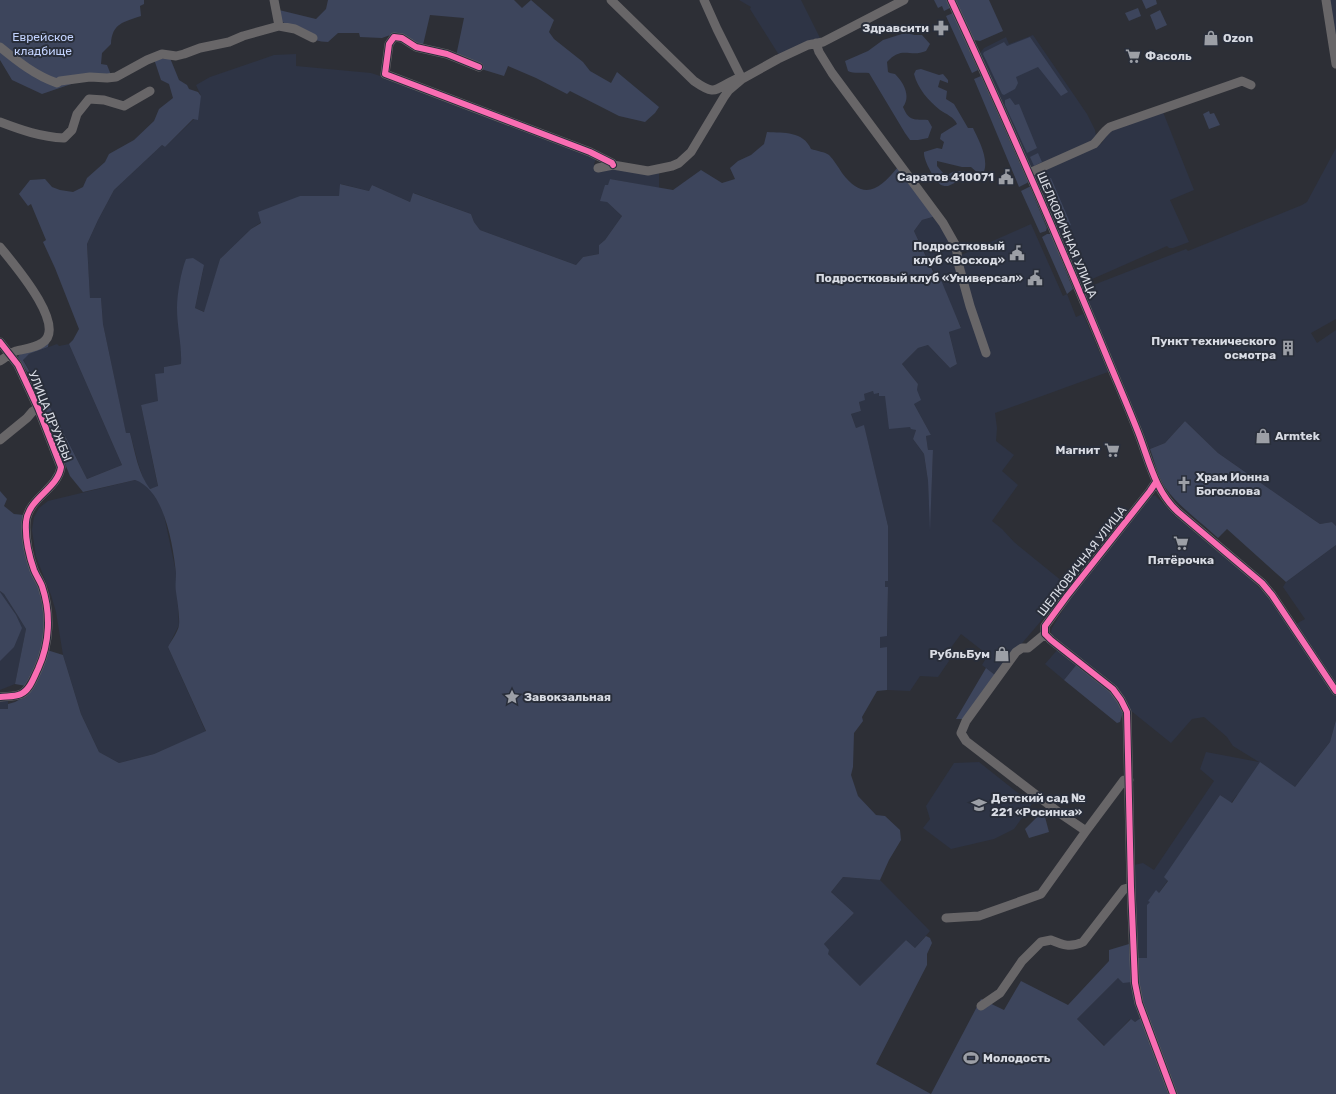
<svg xmlns="http://www.w3.org/2000/svg" width="1336" height="1094" font-family="Rubik,sans-serif">
  <style>
    .built { fill: #2e3445 }
    .green { fill: #3d455c; fill-rule: evenodd }
    .lines { fill: none; stroke-linecap: round; stroke-linejoin: round }
    .minor { stroke: #686668; stroke-width: 9 }
    .cycleway-casing { stroke: #292e3a; stroke-width: 8 }
    .cycleway { stroke: #f96db3; stroke-width: 6 }
    .labels { text-anchor: middle; stroke-width: 4; stroke-linejoin: round; paint-order: stroke }
    .poi-label { font-size: 12px; font-weight: bold; fill: #d8dbe3; stroke: #292e3a; text-anchor: end }
    .park-label { font-size: 12px; fill: #c3d3fe; stroke: #292e3a }
    .street-label { font-size: 12px; fill: #d8dbe3; stroke: #292e3a }
  </style>
  <rect width="100%" height="100%" fill="#2d2f36"/>
  <path class="built" d="M739,0H801L821,40L779,55L750,9L751,7Z
    M1328,0H1336V47Z
    M1033,35L1087,114L1095,130L1096,136L1095,139L1031,169L980,53L984,48L1006,37L1009,44Z
    M296,54V66L371,73L429,92L597,157L594,164L598,170L611,168L659,171V188L610,179L607,202L622,216L605,240L599,245V254L583,257L576,265L480,230L474,222L471,214L414,193L410,202L372,185L369,191L341,184L339,196H300L251,229L220,259L205,312L195,308L204,266L181,354V364L164,367L165,373L158,402L141,405L158,487L150,489L159,503L164,515L176,572L179,625L168,647L206,732L154,754L119,763L99,752L81,714L63,655L56,612L51,595L36,557L32,530L34,517L39,508L48,501L135,480L142,482L149,487L144,481L138,463L130,433L126,434L103,324L101,299H90L87,244L98,220L114,190L162,145L165,147L194,119L201,96L196,85L210,77L274,55Z
    M1163,112L1194,190L1170,200L1189,242L1173,248H1169L1167,246L1081,284L1033,175L1093,148L1102,143L1105,135L1108,132Z
    M1336,148V319L1311,333L1317,343L1336,330V526L1332,522L1320,524L1314,520L1218,453L1185,421L1165,443L1150,449L1083,289L1186,249L1188,251L1302,205L1307,202Z
    M936,216L959,256L1031,224L1063,296L1067,294L1076,317L1083,314L1108,372L995,413L997,428L996,441L1014,455L1002,471L1018,485L992,521L1002,529L1014,542L1068,586L1047,614L995,675L982,665L988,655L961,634L947,653L949,655L947,658L949,661L938,677L920,676L910,691L887,690V648H880V636H887L888,587H885V581H888V526L864,426L856,428L851,414L861,411L859,402L864,394L873,391L885,396L910,427L916,430L913,439L924,454L928,481L930,524L933,450H928L926,436L931,435L914,404L918,384L902,364L918,348L928,345L950,368L957,364L949,332L961,327L914,231L922,220Z
    M57,344L59,346L69,344L122,465L87,479L55,416L23,359L29,354Z
    M1155,495L1175,516L1249,577L1269,598L1336,697V720L1330,742L1295,787L1237,795L1231,803L1220,795L1165,877L1168,880L1159,893L1147,906V958H1138L1134,865L1143,863L1154,870L1214,781L1200,769L1206,752L1259,762L1233,746L1227,737L1204,717L1192,719L1171,743L1130,710L1052,635L1051,632L1052,628L1072,595L1151,497Z
    M1336,545V683L1296,624L1305,619L1283,587L1286,582Z
    M0,591L4,594L18,616L26,629L15,684L0,690Z
    M1058,649L1077,664L1064,680L1045,664Z
    M0,699H8V709H0Z
    M979,762L1032,804L1014,829L994,839L951,849L923,828L930,819L926,806L954,763Z
    M843,877L880,880L930,931L915,948L906,940L860,986L828,954L824,944L854,913L831,892Z
    M1118,978L1132,982L1142,1017L1134,1023L1130,1019L1105,1046L1077,1019Z"/>
  <path class="green" d="M0,0H144V4L140,6L141,16C124,22 112,23 111,44L102,53L101,64L107,65L111,75L86,73L83,80L42,94L12,80L0,60Z
    M328,0H514L522,8L531,0L554,20L549,32L554,39L583,62L590,71L611,83L617,72L659,107L655,113L645,122L619,116L570,91L567,94L536,78L508,66L504,76L455,61L464,18L430,15L423,45L393,34L382,38L360,37L359,33H338L328,42C310,42 296,30 281,21L279,10L316,19L326,9Z
    M934,0H947L950,8L944,11L942,6L938,8Z
    M955,0H989L1003,31L980,41L974,40Z
    M1142,0H1156L1157,4L1146,9Z
    M1138,8L1141,16L1129,21L1125,13Z
    M1160,10L1167,25L1156,30L1150,15Z
    M953,13L978,70L972,73L946,16Z
    M905,33L915,35H922L930,44L926,51C910,58 902,45 887,62L888,72L890,73L895,74C904,83 911,96 903,107C909,122 915,119 928,120L932,127L928,138L918,140H910L905,133L869,73C862,72 854,74 848,71L845,61L868,51L883,40Z
    M1030,37L1068,92L1061,96L1038,67L1016,77L1018,83L1015,89L1004,95L1002,94L983,54L984,52L1004,42L1007,46Z
    M170,58L179,80L187,85L189,89L198,92L201,96L198,120L193,119L165,147L162,145L114,190L98,220L87,244L90,298H101L103,324L126,433H130C135,452 138,473 150,489L158,486L141,405L158,401L155,374L164,373V367L181,364C182,345 177,327 177,308C177,295 181,271 186,259L193,258L204,265L195,308L204,312L220,259L251,229L261,223L258,212L300,196H339L340,184L369,191L372,185L410,202L413,193L471,214L474,222L480,230L576,265L583,257L599,254V245L605,240L622,216L607,202L600,201L605,185H608L610,179L673,190L701,170L722,183L735,179L730,168L738,161L751,155L764,144L767,132C784,133 803,131 811,149C817,151 825,152 829,155C834,160 838,167 842,173C864,202 879,190 898,167L936,216L922,220L914,231L936,278L941,280L961,328L949,332L957,364L950,368L928,345L918,348L902,364L918,384L917,390L921,400L914,404L931,435L926,436L928,450H933L930,531L928,481L924,454L913,439L916,430L911,429L910,427L889,429L885,396H879V393L874,394L873,391L864,394L865,400L859,402L861,411L851,414L856,428L864,425L888,526V581H885V587H888L887,636L880,637V648L887,647V690L877,691L862,717L863,721L854,733L853,767L851,775L858,796L876,815L885,816L900,830L901,840L889,860L880,880L843,877L831,892L854,913L824,944L829,950L828,954L860,986L906,940L915,948L926,936L930,938L932,943L927,954V965L876,1064L931,1094L981,999L1004,1010L1021,981L1068,1005L1109,961V950L1129,944L1138,958H1147V905L1150,902L1148,901L1156,890L1159,893L1168,881L1164,877L1220,795L1232,803L1260,762L1295,787L1330,742L1336,720V1094H0V709H8V704L15,702L24,697L47,650L63,655L81,714L99,752L119,763L154,754L206,731L168,647C171,641 178,632 179,625C180,619 177,598 176,592C175,586 176,580 176,573C173,546 165,490 135,480L83,492L70,476L29,375L18,357L19,355L49,340L48,347L29,354L23,360L55,416L87,479L122,465L69,344L73,340L79,329L55,268L43,242L46,240L31,204L28,206L19,194L30,180L45,179L52,187L60,190L73,192L83,187L87,178L105,162L109,154L134,140L154,121L159,109L173,98L169,84L161,80L154,59ZM1118,978L1123,983L1132,982L1142,1017L1135,1022L1131,1019L1104,1046L1077,1019Z
    M921,69L939,75L943,74L948,80V83L940,80L938,87L947,91L946,99L954,104L968,128H973C979,141 990,160 983,174H979L971,167H962L937,161V166L944,174L947,175L955,171H965V175L961,180L948,186C946,186 943,186 941,185C935,181 923,160 924,152L937,148L942,149L944,142L940,139L941,134L957,124C954,117 946,114 940,110C928,100 918,89 914,74L916,70Z
    M981,76L1028,182L1027,183L1019,187L974,79Z
    M1010,98L1015,105L1019,104L1037,148L1027,153L1005,105V100Z
    M1209,111L1210,114L1214,113L1220,125L1209,129L1203,114Z
    M1038,153L1042,162L1034,166L1030,157Z
    M1045,171L1048,179L1051,178L1071,225L1060,230L1037,175Z
    M1029,187H1030L1047,228L1046,231L1040,233L1021,191Z
    M1047,234H1051L1073,289L1067,294L1042,237Z
    M1185,421L1218,453L1314,520L1320,524L1332,522L1336,526V545L1286,582L1227,529L1218,538C1202,523 1173,502 1163,484C1157,473 1154,460 1150,449L1165,443Z
    M0,491L7,499L4,506L14,514L24,515L46,624L39,662L26,686L15,684L26,629L18,616L4,594L0,591Z
    M0,592L16,615L22,628L14,647L0,661Z
    M1077,664L1112,693L1123,712L1120,722L1117,723L1064,680Z
    M986,668L995,675L963,719H956Z
    M1037,817H1045L1049,832L1029,838L1025,829Z"/>
  <g class="lines">
    <path class="minor" d="M274,0L279,26
      M611,0L694,81C717,97 714,89 736,79
      M704,0L717,29L742,79
      M951,0C1007,120 1059,241 1109,362C1119,386 1129,409 1138,432C1149,460 1155,491 1178,512L1262,583L1272,595L1336,691
      M1326,0L1336,64
      M816,43L819,52L832,73L943,223L956,246L959,266L970,306L986,353
      M0,47C17,61 36,76 57,83L60,81L90,77L107,78L116,77L147,60L162,54L176,56L184,54L200,48L229,42L243,36L279,26L295,29L313,38
      M479,67L447,54L416,47L402,38L394,37L389,44L385,74L590,152L612,163L613,165
      M0,122C21,130 41,137 64,138L72,130L77,114L89,99L104,100L124,106L150,91
      M598,168L613,165L648,171L672,166L679,163L691,152L724,97L729,90L742,79L778,59L808,45L823,42L904,0
      M1029,173L1094,144C1100,138 1103,132 1110,127L1242,81L1251,85
      M0,247C12,262 69,327 42,343C35,348 24,349 16,351C10,353 5,358 0,361
      M0,342L18,365L38,408L61,467C58,489 28,498 26,522C25,537 29,556 34,570C36,575 40,581 42,586C51,613 50,643 38,669C34,677 30,690 21,694C15,697 6,696 0,697
      M0,440L27,418L33,411L38,408
      M1156,482L1150,491L1067,596L1045,626V634L1051,640L1113,689L1121,700L1127,712L1131,887L1135,983L1139,1003L1173,1094
      M1045,634L1028,648H1022L1016,652L966,721L961,733L966,741L1061,814L1086,831
      M946,918L979,916L1041,894L1086,831L1124,780H1129
      M981,1006L1000,993L1022,961L1041,942L1051,940C1063,945 1070,948 1083,942L1124,889L1131,887"/>
    <g class="cycleway-casing">
      <path id="cycleway" d="M951,0C1007,120 1059,241 1109,362C1119,386 1129,409 1138,432C1149,460 1155,491 1178,512L1262,583L1272,595L1336,691
        M479,67L447,54L416,47L402,38L394,37L389,44L385,74L590,152L612,163L613,165
        M0,342L18,365L38,408L61,467C58,489 28,498 26,522C25,537 29,556 34,570C36,575 40,581 42,586C51,613 50,643 38,669C34,677 30,690 21,694C15,697 6,696 0,697
        M1156,482L1150,491L1067,596L1045,626V634L1051,640L1113,689L1121,700L1127,712L1131,887L1135,983L1139,1003L1173,1094"/>
    </g>
    <use href="#cycleway" class="cycleway"/>
  </g>
  <defs>
    <g id="pharmacy-bare" transform="scale(1.2)"><path d="M-2-6h4v4h4v4h-4v4h-4v-4h-4v-4h4Z" fill="#9c9fa6" stroke="#292e3a" stroke-width="2.5" paint-order="stroke"/></g>
    <g id="shop-bare" transform="scale(1.2)"><path d="M-5-2.5h2.3a2.7 3.5 0 0 1 5.4 0H5L5.5 6h-11ZM-1.5-2.5h3a1.5 2.3 0 0 0-3 0Z" fill="#9c9fa6" stroke="#292e3a" stroke-width="2.5" paint-order="stroke"/></g>
    <g id="supermarket-bare" transform="scale(1.2)"><path d="M-6-5.5h2.5l.6 2H6L4.5 2H-2.5L-4.4-4H-6ZM-1.5 3.2a1.3 1.3 0 1 0 .1 0ZM3 3.2a1.3 1.3 0 1 0 .1 0Z" fill="#9c9fa6" stroke="#292e3a" stroke-width="2.5" paint-order="stroke"/></g>
    <g id="civic-bare" transform="scale(1.2)"><path d="M-.6-6.5H3V-4.5H.6V-3L4-1V1h2V6H-6V1h2V-1L-.6-3ZM-1.2 2.5V6h2.4V2.5Z" fill="#9c9fa6" stroke="#292e3a" stroke-width="2.5" paint-order="stroke"/></g>
    <g id="building-bare" transform="scale(1.2)"><path d="M-4-6H4V6H1V3H-1V6H-4ZM-2.5-4.3h1.7v1.8h-1.7ZM.8-4.3h1.7v1.8H.8ZM-2.5-1h1.7V.8h-1.7ZM.8-1h1.7V.8H.8Z" fill="#9c9fa6" stroke="#292e3a" stroke-width="2.5" paint-order="stroke"/></g>
    <g id="church-bare" transform="scale(1.2)"><path d="M-1.2-6h2.4v3.5h3.3v2.4h-3.3V6h-2.4V-.1h-3.3v-2.4h3.3Z" fill="#9c9fa6" stroke="#292e3a" stroke-width="2.5" paint-order="stroke"/></g>
    <g id="sight-bare" transform="scale(1.2)"><path d="M0-6L1.8-2.2L6-1.7L2.9 1.2L3.7 5.4L0 3.3L-3.7 5.4L-2.9 1.2L-6-1.7L-1.8-2.2Z" fill="#9c9fa6" stroke="#292e3a" stroke-width="2.5" paint-order="stroke"/></g>
    <g id="school-bare" transform="scale(1.2)"><path d="M0-5L7-2L0 1L-7-2ZM-4 1L0 2.5L4 1V4Q0 6-4 4Z" fill="#9c9fa6" stroke="#292e3a" stroke-width="2.5" paint-order="stroke"/></g>
    <g id="stadium-bare" transform="scale(1.2)"><path d="M0-5a6.5 5 0 1 0 0 10a6.5 5 0 1 0 0-10ZM-3.5-1.8h7v3.6h-7Z" fill="#9c9fa6" stroke="#292e3a" stroke-width="2.5" paint-order="stroke"/></g>
  </defs>
  <g fill-rule="evenodd">
    <use href="#pharmacy-bare" x="941" y="28"/>
    <use href="#shop-bare" x="1211" y="38"/>
    <use href="#supermarket-bare" x="1133" y="56"/>
    <use href="#civic-bare" x="1006" y="177"/>
    <use href="#civic-bare" x="1017" y="253"/>
    <use href="#civic-bare" x="1035" y="278"/>
    <use href="#building-bare" x="1288" y="348"/>
    <use href="#shop-bare" x="1263" y="436"/>
    <use href="#supermarket-bare" x="1112" y="450"/>
    <use href="#church-bare" x="1184" y="484"/>
    <use href="#supermarket-bare" x="1181" y="543"/>
    <use href="#shop-bare" x="1002" y="654"/>
    <use href="#sight-bare" x="512" y="697"/>
    <use href="#school-bare" x="979" y="805"/>
    <use href="#stadium-bare" x="971" y="1058"/>
  </g>
  <g class="labels">
    <g class="poi-label">
      <text x="929" y="32">Здравсити</text>
      <text x="1223" y="42" text-anchor="start">Ozon</text>
      <text x="1145" y="60" text-anchor="start">Фасоль</text>
      <text x="994" y="181">Саратов 410071</text>
      <text x="1005" y="250">Подростковый<tspan x="1005" dy="14">клуб «Восход»</tspan></text>
      <text x="1023" y="282">Подростковый клуб «Универсал»</text>
      <text x="1276" y="345">Пункт технического<tspan x="1276" dy="14">осмотра</tspan></text>
      <text x="1275" y="440" text-anchor="start">Armtek</text>
      <text x="1100" y="454">Магнит</text>
      <text x="1196" y="481" text-anchor="start">Храм Ионна<tspan x="1196" dy="14">Богослова</tspan></text>
      <text x="1181" y="564" text-anchor="middle">Пятёрочка</text>
      <text x="990" y="658">РубльБум</text>
      <text x="524" y="701" text-anchor="start">Завокзальная</text>
      <text x="991" y="802" text-anchor="start">Детский сад №<tspan x="991" dy="14">221 «Росинка»</tspan></text>
      <text x="983" y="1062" text-anchor="start">Молодость</text>
    </g>
    <g class="park-label">
      <text x="43" y="41">Еврейское<tspan x="43" dy="14">кладбище</tspan></text>
    </g>
    <g class="street-label">
      <text transform="translate(1067 235) rotate(67)" y="4">ШЕЛКОВИЧНАЯ УЛИЦА</text>
      <text transform="translate(50 416) rotate(68)" y="4">УЛИЦА ДРУЖБЫ</text>
      <text transform="translate(1082 561) rotate(-52)" y="4">ШЕЛКОВИЧНАЯ УЛИЦА</text>
    </g>
  </g>
</svg>
